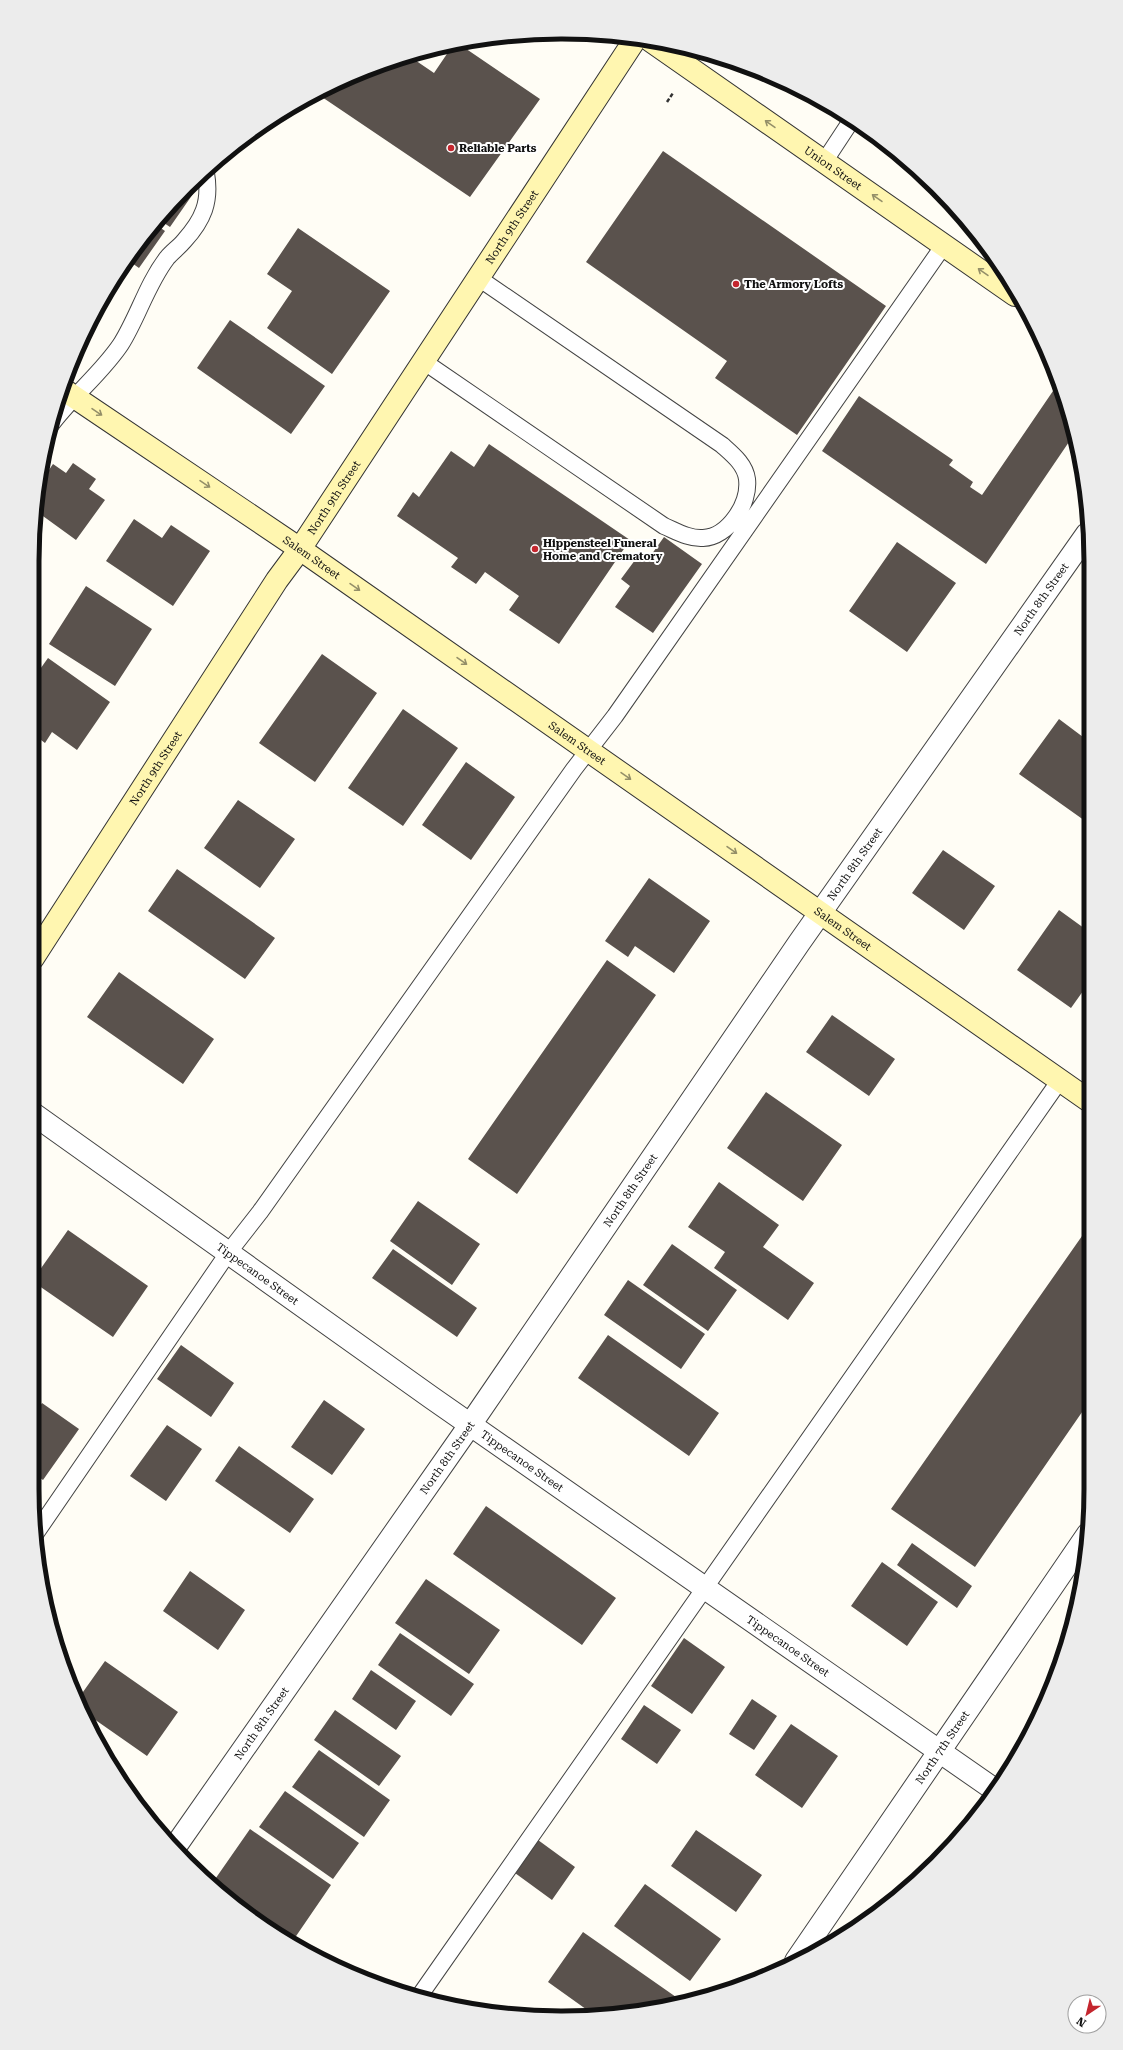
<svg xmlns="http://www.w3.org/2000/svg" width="1123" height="2050" font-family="'Roboto Serif',serif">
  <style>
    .building { fill: #5a524d }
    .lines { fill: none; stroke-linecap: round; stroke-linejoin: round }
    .lane-casing { stroke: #444; stroke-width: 18 }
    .street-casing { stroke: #444; stroke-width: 24 }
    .secondary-casing { stroke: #333; stroke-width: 24 }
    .path { stroke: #333; stroke-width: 2.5; stroke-dasharray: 4 2; stroke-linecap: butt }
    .lane { stroke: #fff; stroke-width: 16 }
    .street { stroke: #fff; stroke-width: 22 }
    .secondary { stroke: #fff6b0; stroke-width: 22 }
    .oneway { stroke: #948f68 }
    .poi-dot { fill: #c4262e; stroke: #fff; stroke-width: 1.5 }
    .labels { text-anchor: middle; stroke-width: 4; stroke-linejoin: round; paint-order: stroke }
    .poi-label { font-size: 11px; font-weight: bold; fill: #111; stroke: #fff; text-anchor: start }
    .street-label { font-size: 11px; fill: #111; stroke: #fff }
    .rim { fill: none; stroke: #111; stroke-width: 5 }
  </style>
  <rect width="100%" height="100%" fill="#fffdf5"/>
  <path class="building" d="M459,44L540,99L470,197L316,93L327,87L409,56L434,73L453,45Z
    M663,151L886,306L797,435L715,378L727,361L586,262Z
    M190,187L195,191L170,227L158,219Z
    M155,224L165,231L139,268L129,261Z
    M298,228L390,291L332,374L267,328L292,291L267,274Z
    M230,320L325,386L291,434L197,368Z
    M1053,391L1065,399L1073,436L986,564L822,451L859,396L953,460L949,465L973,482L970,487L982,495Z
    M489,444L630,540L559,644L509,610L519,596L485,572L476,584L451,567L458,558L397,516L413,492L419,497L451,451L474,467Z
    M73,463L96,479L89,489L105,500L76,540L36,511L40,483L53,464L66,473Z
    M134,519L162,538L171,525L210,551L173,606L106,561Z
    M664,537L702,564L653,633L615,607L630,586L621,579L641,552L649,558Z
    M897,542L956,583L907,652L849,611Z
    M86,586L152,629L115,686L49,644Z
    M322,654L377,693L315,782L259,743Z
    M48,658L110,702L77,750L52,732L45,743L33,734V668L38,672Z
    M403,709L458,748L403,826L348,788Z
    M1059,719L1087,740L1088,823L1019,774Z
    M466,762L515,797L471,860L422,825Z
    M238,800L295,839L260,888L204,848Z
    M943,850L995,886L964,930L912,893Z
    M177,869L275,938L245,979L148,911Z
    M649,878L710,921L674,973L635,946L628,957L605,941Z
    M1059,910L1088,931V984L1071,1008L1017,970Z
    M607,960L656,995L517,1194L468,1159Z
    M119,972L214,1039L183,1084L87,1017Z
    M832,1015L895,1059L869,1096L806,1052Z
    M766,1092L842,1145L803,1201L727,1148Z
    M719,1182L779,1225L763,1247L814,1283L788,1320L714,1268L725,1252L688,1227Z
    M418,1201L480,1244L452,1285L390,1241Z
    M68,1230L148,1286L113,1337L32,1281Z
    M1082,1236L1089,1241V1402L975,1567L891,1509Z
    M672,1244L737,1290L708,1331L643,1285Z
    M393,1249L477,1308L457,1337L372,1278Z
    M628,1280L705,1334L681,1369L604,1315Z
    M608,1335L719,1413L689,1456L578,1378Z
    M181,1345L234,1383L211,1417L157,1379Z
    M324,1400L365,1429L332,1475L291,1447Z
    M42,1403L79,1429L43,1480L32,1472V1418Z
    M167,1425L202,1449L166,1501L130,1476Z
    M239,1446L314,1499L290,1533L215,1481Z
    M486,1506L616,1598L582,1645L453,1554Z
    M912,1543L972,1586L957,1608L897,1565Z
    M882,1562L938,1602L907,1646L851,1606Z
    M190,1571L245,1610L218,1650L163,1611Z
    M426,1579L500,1630L469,1674L395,1623Z
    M400,1633L474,1684L451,1716L378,1665Z
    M684,1638L725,1667L692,1714L651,1686Z
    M105,1661L178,1712L147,1756L84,1712L78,1699Z
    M371,1670L416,1701L396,1730L352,1699Z
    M752,1699L777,1716L754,1750L729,1734Z
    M644,1705L681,1730L657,1764L621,1739Z
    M1038,1709L1031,1727L1027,1724Z
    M335,1710L401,1756L379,1786L314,1740Z
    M791,1724L838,1756L802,1808L755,1775Z
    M319,1750L390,1800L364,1837L292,1787Z
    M116,1773L126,1780L123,1784L117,1774Z
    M285,1791L359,1843L333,1879L259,1827Z
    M250,1829L331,1885L292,1942L268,1929L211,1885Z
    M696,1830L762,1875L736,1912L671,1866Z
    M538,1840L575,1867L552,1900L515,1873Z
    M645,1884L721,1939L690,1981L614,1926Z
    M583,1932L676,1997L671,2004L614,2014L609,2010L605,2015L597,2017L548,1982Z"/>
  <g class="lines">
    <g class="lane-casing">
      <path id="lane" d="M824,162L851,121
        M423,361L664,526C676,531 689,539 703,538C728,537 750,504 747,479C745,464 732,454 722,445L477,277
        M50,426C72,396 101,374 121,344C138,317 147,284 167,258C172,252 179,247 184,241C203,220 211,202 206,173
        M36,1533L228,1253L260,1212L574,769L615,716L944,245
        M418,1998L1060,1080"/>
    </g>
    <g class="street-casing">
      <g id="street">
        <path id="s1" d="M32,1113L432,1398L995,1790"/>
        <path id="s2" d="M175,1847L470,1425L799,943L1087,534"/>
        <path id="s3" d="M796,1961L1088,1534"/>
      </g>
    </g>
    <g class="secondary-casing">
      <g id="secondary">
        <path id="s4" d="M651,41L1015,295"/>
        <path id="s5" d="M64,390L300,549L1088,1100"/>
        <path id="s6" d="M33,958L277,580L300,549L636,38"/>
      </g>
    </g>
    <path class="path" d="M667,102L673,93"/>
    <use href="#lane" class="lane"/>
    <use href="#street" class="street"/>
    <use href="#secondary" class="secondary"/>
  </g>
  <defs><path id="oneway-shaft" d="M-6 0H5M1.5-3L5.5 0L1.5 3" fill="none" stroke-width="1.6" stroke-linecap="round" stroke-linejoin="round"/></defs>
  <g class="oneway">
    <use href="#oneway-shaft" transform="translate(770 124) rotate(-145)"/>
    <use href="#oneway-shaft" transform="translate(877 198) rotate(-145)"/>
    <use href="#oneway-shaft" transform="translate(983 272) rotate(-145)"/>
    <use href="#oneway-shaft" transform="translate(97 412) rotate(34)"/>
    <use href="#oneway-shaft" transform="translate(205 484) rotate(34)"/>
    <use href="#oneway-shaft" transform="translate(355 587) rotate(35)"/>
    <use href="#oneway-shaft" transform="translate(462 661) rotate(35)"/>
    <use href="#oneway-shaft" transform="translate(626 776) rotate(35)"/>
    <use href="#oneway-shaft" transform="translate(732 850) rotate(35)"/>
  </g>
  <g class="poi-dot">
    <circle cx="451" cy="148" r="4"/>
    <circle cx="736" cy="284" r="4"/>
    <circle cx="535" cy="549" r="4"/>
  </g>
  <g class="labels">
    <g class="poi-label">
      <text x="459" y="152">Reliable Parts</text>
      <text x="744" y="288">The Armory Lofts</text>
      <text x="543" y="547">Hippensteel Funeral<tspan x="543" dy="13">Home and Crematory</tspan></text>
    </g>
    <g class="street-label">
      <text dy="4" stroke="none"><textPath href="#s4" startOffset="222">Union Street</textPath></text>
      <text dy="4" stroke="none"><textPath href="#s6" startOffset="874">North 9th Street</textPath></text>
      <text dy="4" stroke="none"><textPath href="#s6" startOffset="550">North 9th Street</textPath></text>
      <text dy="4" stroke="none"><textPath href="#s5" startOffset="299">Salem Street</textPath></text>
      <text dy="4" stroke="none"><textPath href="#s2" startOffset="1519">North 8th Street</textPath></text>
      <text dy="4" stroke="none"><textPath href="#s5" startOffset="623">Salem Street</textPath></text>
      <text dy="4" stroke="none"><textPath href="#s6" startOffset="226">North 9th Street</textPath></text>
      <text dy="4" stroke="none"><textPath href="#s2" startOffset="1195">North 8th Street</textPath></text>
      <text dy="4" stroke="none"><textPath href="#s5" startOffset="947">Salem Street</textPath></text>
      <text dy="4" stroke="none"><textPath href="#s2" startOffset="799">North 8th Street</textPath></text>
      <text dy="4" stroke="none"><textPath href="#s1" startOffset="277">Tippecanoe Street</textPath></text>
      <text dy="4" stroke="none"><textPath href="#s2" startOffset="475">North 8th Street</textPath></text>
      <text dy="4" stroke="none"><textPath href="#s1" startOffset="601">Tippecanoe Street</textPath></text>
      <text dy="4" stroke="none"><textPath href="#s1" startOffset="925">Tippecanoe Street</textPath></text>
      <text dy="4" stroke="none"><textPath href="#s2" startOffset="151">North 8th Street</textPath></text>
      <text dy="4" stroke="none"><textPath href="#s3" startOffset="259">North 7th Street</textPath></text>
    </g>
  </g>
  <path d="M0 0H1123V2050H0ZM561 39H562A522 522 0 0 1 1084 561V1489A522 522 0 0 1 562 2011H561A522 522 0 0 1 39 1489V561A522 522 0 0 1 561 39Z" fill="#ececec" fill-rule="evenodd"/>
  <path class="rim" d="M561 39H562A522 522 0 0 1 1084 561V1489A522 522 0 0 1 562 2011H561A522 522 0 0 1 39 1489V561A522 522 0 0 1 561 39Z"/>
  <g transform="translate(1087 2014) rotate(215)"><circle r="19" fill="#ffffff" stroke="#a0a0a0"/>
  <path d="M0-3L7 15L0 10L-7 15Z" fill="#c4262e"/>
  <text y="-6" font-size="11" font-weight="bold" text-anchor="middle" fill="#111111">N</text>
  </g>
</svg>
